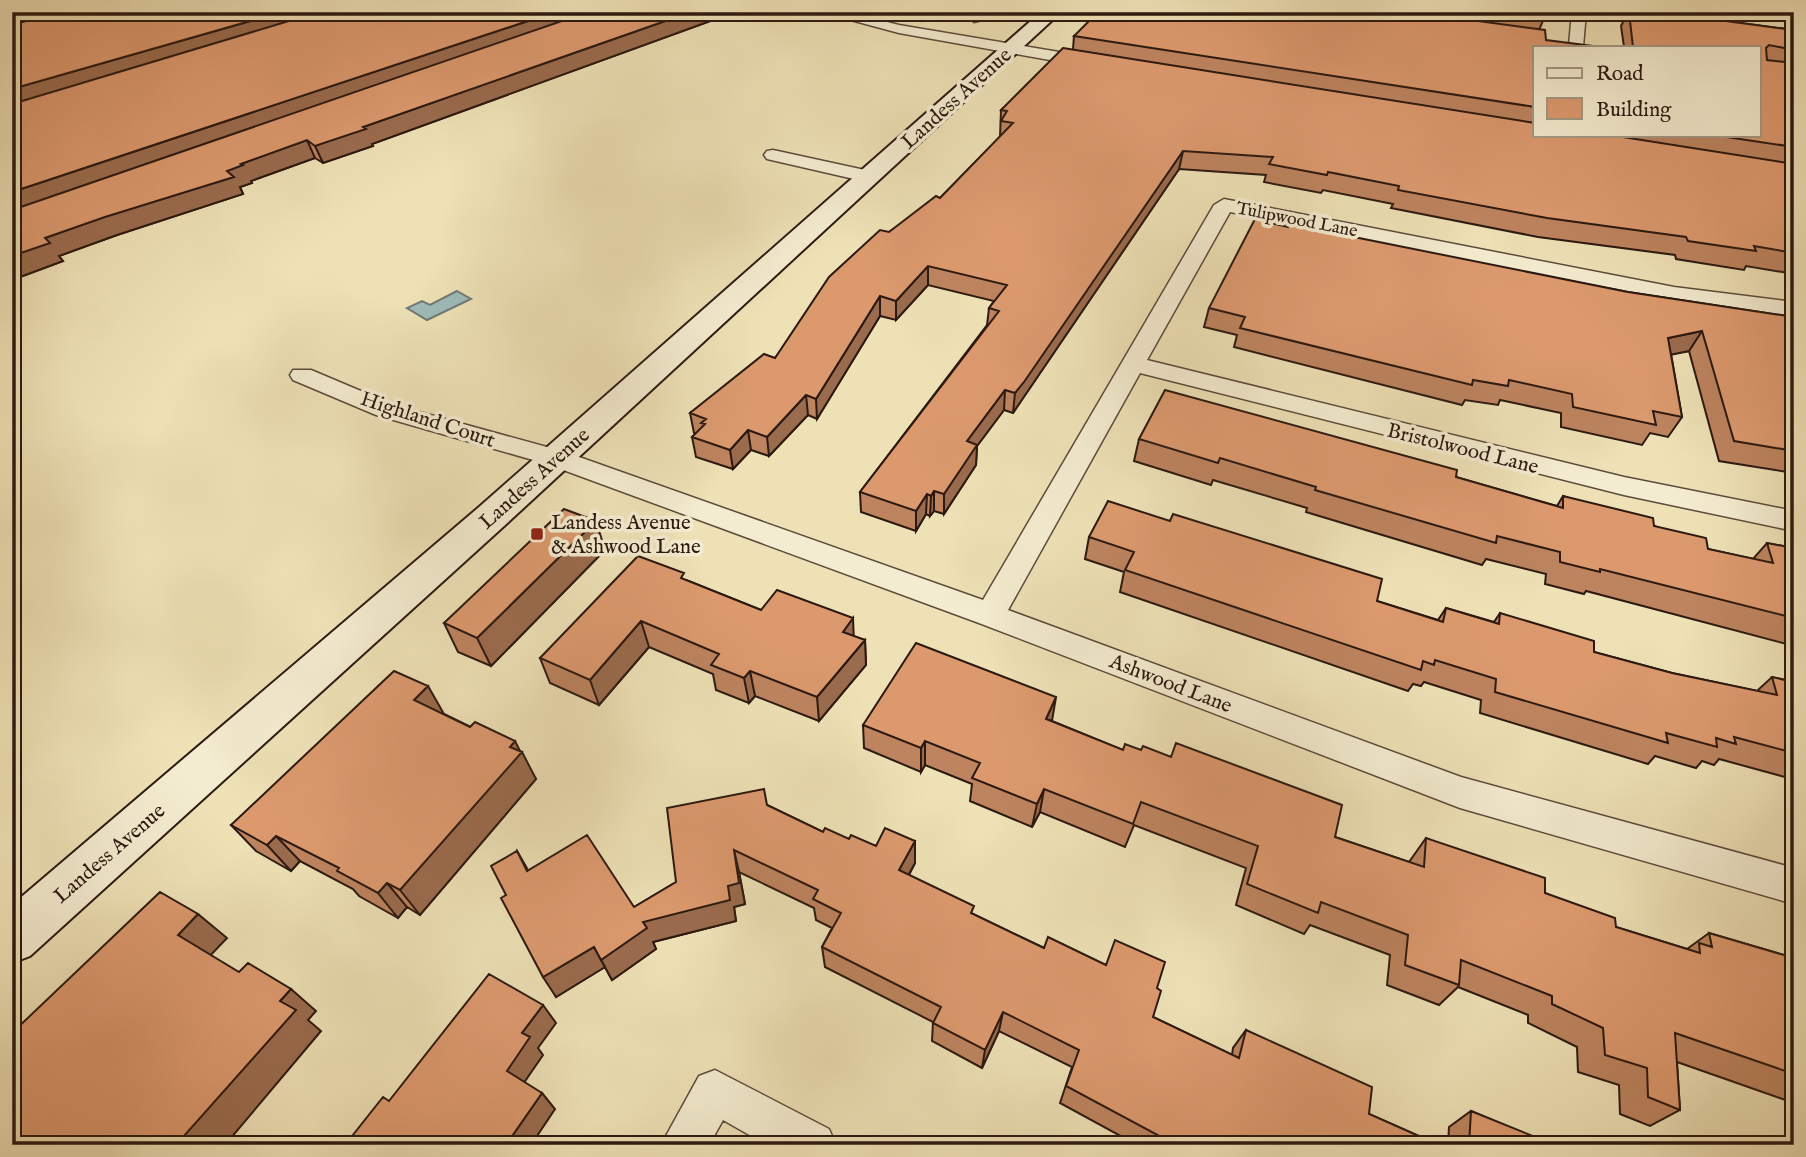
<svg xmlns="http://www.w3.org/2000/svg" width="1806" height="1157" font-family="'IM FELL English',serif">
  <style>
    .water { fill: #9ebbb9; stroke: #707a76; stroke-width: 2 }
    .lines { fill: none; stroke-linecap: round; stroke-linejoin: round }
    .street-casing { stroke: #5c4b3a; stroke-width: 3 }
    .secondary-casing { stroke: #2c1911; stroke-width: 4 }
    .street { fill: #f4ecd0; fill-rule: evenodd }
    .secondary { fill: #f4ecd0; fill-rule: evenodd }
    .wall { fill: #bd845f; stroke: #2c1911; stroke-width: 2 }
    .shaded-wall { fill: #9a6b4d; stroke: #2c1911; stroke-width: 2 }
    .building { fill: #dc996e; stroke: #2c1911; stroke-width: 2 }
    .poi-dot { fill: #8f2418; stroke: #f4ecd0; stroke-width: 2.5 }
    .labels { text-anchor: middle; stroke-width: 7; stroke-linejoin: round; paint-order: stroke }
    .far-street-label { font-size: 18px; fill: #2c1911; stroke: #f4ecd0 }
    .street-label { font-size: 21px; fill: #2c1911; stroke: #f4ecd0 }
    .poi-label { font-size: 21px; fill: #2c1911; stroke: #f4ecd0; text-anchor: start }
  </style>
  <rect width="100%" height="100%" fill="#eee1b6"/>
  <filter id="stains"><feTurbulence type="fractalNoise" baseFrequency=".00286" numOctaves="4"/><feColorMatrix values="0 0 0 0 .2 0 0 0 0 .09 0 0 0 0 .02 0 0 0 .5 -.17"/></filter>
  <radialGradient id="worn" r=".72"><stop offset=".6" stop-color="#630" stop-opacity="0"/><stop offset="1" stop-color="#630" stop-opacity=".3"/></radialGradient>
  <path class="water" d="M457,291L471,299L427,320L407,308L422,301L430,305Z"/>
  <g class="lines">
    <g class="street-casing">
      <path id="street" d="M821,12H847L899,25L1095,58L1103,63L1095,68L899,33Z
        M964,12H980L986,19L974,22Z
        M1572,12H1586L1583,47L1569,45Z
        M773,150L874,172L876,176L867,182L767,159L764,155L767,151Z
        M1224,199L1674,287L1794,302V316L1674,301L1230,212L1147,360L1624,477L1794,511V531L1624,495L1140,373L1008,610L1461,777L1794,868V904L1460,808L979,623L547,464L376,415L293,380L290,375L293,370H311L394,405L565,452L983,600L1214,205Z
        M715,1070L829,1129L836,1145H767L723,1120L709,1145H661L699,1076Z"/>
    </g>
    <g class="secondary-casing">
      <path id="secondary" d="M1041,12H1061L504,526L30,956L12,963V905L478,508Z"/>
    </g>
    <use href="#street" class="street"/>
    <use href="#secondary" class="secondary"/>
  </g>
  <path class="wall" d="M12,12H735L372,144L373,146L323,163L315,158L251,181L252,183L240,187L243,194L117,235L59,256L63,261L12,280Z
    M911,12H963V15L922,21Z
    M1377,12H1545V16L1539,30L1535,47V135H1759V47H1624L1621,26L1628,12H1694L1696,17L1794,30V274L1746,266L1744,270L1676,259L1675,255L1538,237L1391,208L1393,204L1323,190L1321,193L1264,182L1266,175L1179,169L1021,401L1013,413L1004,410L977,446L976,465L944,514L934,511L930,516L926,514L916,531L861,512L860,492L987,325L989,308L994,301L928,285L896,320L880,316L817,419L808,415L769,456L751,450L733,469L696,457L692,437L696,434L694,433L690,413L775,358L889,232L940,198L1000,137L1001,110L1073,49L1074,36L1375,16Z
    M1288,227L1628,292L1794,317V473L1719,461L1689,351L1671,354L1682,417L1668,437L1650,433L1642,445L1561,427V413L1500,400L1498,405L1465,400L1462,405L1234,347L1237,335L1204,327L1209,308Z
    M1139,439L1456,477L1557,506L1563,496L1654,526L1708,549L1753,559L1767,543L1794,548V646L1586,591L1584,594L1545,584L1546,574L1486,559L1482,565L1306,512L1307,508L1213,480L1211,485L1134,461Z
    M1089,537L1377,601L1438,620L1446,608L1494,622L1500,613L1594,652L1672,673L1757,691L1772,677L1794,682V805L1793,804L1785,777L1719,759L1714,765L1702,761L1696,768L1655,756L1648,764L1480,713L1481,700L1424,682L1421,686L1413,684L1408,691L1120,592L1124,572L1085,559Z
    M605,550L491,666L458,652L444,623Z
    M686,580L761,610L865,640L866,665L819,721L755,696L749,703L716,690L713,674L649,647L599,705L550,683L540,658Z
    M444,714L520,751L536,779L420,915L407,907L398,918L359,896L353,889L300,861L291,871L256,851L231,825Z
    M1052,721L1335,837L1409,862L1426,838L1545,893L1616,927L1687,949L1709,933L1794,958V1103L1677,1062L1680,1110L1650,1126L1620,1114L1619,1085L1578,1072L1577,1047L1528,1023V1015L1458,987L1439,1005L1387,985L1390,955L1310,925L1304,934L1236,905L1246,868L1134,825L1125,847L1040,812L1032,827L970,801L972,784L925,765L921,772L864,748L863,725Z
    M767,805L823,832L876,846L915,841V863L909,875L973,914L1044,948L1157,988L1153,1017L1232,1055L1233,1048L1246,1030L1369,1114L1439,1145H1137L1060,1103L1072,1067L999,1031L982,1068L932,1041L933,1022L825,967L822,947L832,928L816,920L814,908L739,872L745,904L734,907L736,921L653,942L656,949L612,980L605,967L556,997L506,895L517,851L528,870L634,907L676,882Z
    M1471,1111L1550,1145H1448L1449,1127Z"/>
  <path class="shaded-wall" d="M12,12H80L12,30Z
    M282,12H341L12,109V89Z
    M555,12H603L12,215V192Z
    M691,12H735L372,144L373,146L323,163L315,146L363,127Z
    M922,12H963V15L922,21Z
    M307,140L315,158L251,181L252,183L240,187L243,194L117,235L59,256L63,261L12,280V256L45,238L227,171L241,164Z
    M1183,151L1179,169L1013,413L1015,393Z
    M928,266V285L896,320V301Z
    M880,296V316L817,419L816,399Z
    M1702,331L1689,351L1655,358L1668,338Z
    M1005,390L1004,410L977,446L976,465L944,514V494L967,441Z
    M806,395L808,415L769,456L767,437Z
    M748,430L751,450L733,469L730,450Z
    M934,491V511L930,516L931,496Z
    M927,494L926,514L916,531V511Z
    M596,521L605,550L491,666L477,638Z
    M853,618L854,643L843,632Z
    M641,621L649,647L599,705L590,680Z
    M865,640L866,665L819,721L817,697Z
    M750,671L755,696L749,703L744,678Z
    M428,686L444,714L430,728L414,700Z
    M1056,697L1052,721L1046,719Z
    M515,741L521,753L522,752L536,779L420,915L400,890Z
    M925,741V765L921,772V748Z
    M1044,789L1040,812L1032,827L1037,804Z
    M276,836L300,861L291,871L267,845Z
    M915,841V863L899,892V870Z
    M734,850L739,872L745,904L734,907L736,921L653,942L656,949L612,980L601,960L643,922L728,886Z
    M387,883L407,907L398,918L378,893Z
    M198,914L227,938L207,959L178,935Z
    M594,947L605,967L556,997L543,977Z
    M291,989L316,1011L308,1020L321,1031L225,1145H176L280,1001Z
    M543,1005L556,1023L538,1048L543,1055L521,1087L507,1071L522,1033Z
    M1003,1012L999,1031L982,1068L985,1050Z
    M542,1093L555,1109L531,1145H506Z"/>
  <path class="building" d="M58,12H282L12,89V25Z
    M319,12H555L12,192V104Z
    M588,12H691L363,127L366,129L315,146L307,140L241,164L243,165L227,171L234,177L105,217L45,238L50,243L12,256V210Z
    M1098,12H1344L1375,16L1377,12H1412L1545,30L1546,40L1601,47H1535V107L1074,36Z
    M1514,12H1545V16Z
    M1629,12H1694L1696,17L1794,30V50L1769,45L1766,48L1767,60L1794,63V147L1713,135H1759V47H1633Z
    M1063,48L1535,123V135H1610L1794,164V253L1754,246L1756,251L1688,241L1686,237L1547,218L1398,190L1399,186L1328,172L1327,175L1269,164L1273,157L1183,151L1024,382L1015,393L1005,390L967,441L977,445L944,494L934,491L931,496L927,494L916,511L860,492L999,311L989,308L1007,285L928,266L896,301L880,296L816,399L806,395L767,437L748,430L730,450L692,437L705,424L701,423L706,419L690,413L764,354L775,358L829,277L880,230L889,232L936,196L940,198L1013,123L1001,121L1007,111L1001,110Z
    M1255,219L1288,227L1289,224L1628,292L1794,317V451L1734,441L1702,331L1668,338L1682,417L1653,411L1656,425L1573,407L1572,394L1509,380L1508,386L1473,380L1472,385L1240,328L1245,317L1209,308Z
    M1165,390L1457,470L1456,477L1563,508V496L1653,518L1654,526L1706,538L1708,549L1773,563L1767,543L1794,548V618L1600,569V572L1560,562V552L1497,536L1496,543L1315,490L1316,487L1220,458L1218,463L1139,439Z
    M1108,501L1170,521L1173,514L1382,579L1377,601L1443,622L1446,608L1499,624L1500,613L1594,641V652L1672,673L1777,695L1772,677L1794,682V753L1734,737L1736,744L1716,738L1717,747L1666,733L1668,743L1495,692L1496,679L1435,660L1434,665L1423,661L1421,670L1125,570L1134,552L1089,537Z
    M564,509L596,521L477,638L444,623Z
    M638,556L684,573L681,578L761,610L777,590L853,618L843,632L865,640L817,697L750,671L744,678L711,665L719,654L641,621L590,680L540,658Z
    M916,643L1056,697L1046,719L1123,750L1125,744L1141,750L1143,746L1171,757L1176,743L1342,805L1335,837L1424,867L1426,838L1545,878V893L1615,918L1616,927L1700,953L1699,943L1712,947L1709,933L1794,958V1074L1675,1033L1680,1110L1648,1097L1647,1068L1605,1055L1603,1028L1552,1004V996L1461,960L1459,985L1405,965L1408,935L1321,902L1318,913L1247,884L1258,846L1141,802L1133,824L1044,789L1037,804L972,778L980,763L925,741L921,748L863,725Z
    M394,671L428,686L414,700L470,727L475,722L515,741L510,747L522,752L400,890L387,883L378,893L337,871L339,868L276,836L267,845L231,825Z
    M764,789L767,805L823,832L825,828L849,839L851,835L876,846L885,828L915,841L899,870L974,906L971,913L1044,948L1048,937L1106,965L1115,940L1165,962L1157,988L1161,991L1153,1017L1239,1058L1246,1030L1372,1087L1369,1114L1439,1145H1218L1203,1137L1200,1145H1176L1066,1086L1079,1050L1003,1012L985,1050L933,1023L941,1007L822,947L841,913L813,899L818,890L734,850L739,883L728,886L730,900L643,922L647,928L601,960L594,947L543,977L501,898L506,895L491,866L517,851L527,871L587,835L634,907L676,882L667,808Z
    M160,892L198,914L178,935L239,972L248,963L291,989L280,1001L296,1010L176,1145H12V1033Z
    M489,974L543,1005L522,1033L530,1037L507,1071L542,1093L506,1145H345L383,1097L389,1101Z
    M1471,1111L1550,1143V1145H1469Z"/>
  <rect class="poi-dot" x="530" y="527" width="14" height="14" rx="3.5"/>
  <g class="labels">
    <g class="far-street-label">
      <text transform="translate(1297 219) rotate(11)" y="6">Tulipwood Lane</text>
    </g>
    <g class="street-label">
      <text transform="translate(956 98) rotate(-42)" y="7">Landess Avenue</text>
      <text transform="translate(428 419) rotate(18)" y="7">Highland Court</text>
      <text transform="translate(1463 448) rotate(14)" y="7">Bristolwood Lane</text>
      <text transform="translate(534 478) rotate(-42)" y="7">Landess Avenue</text>
      <text transform="translate(1171 683) rotate(21)" y="7">Ashwood Lane</text>
      <text transform="translate(109 853) rotate(-41)" y="7">Landess Avenue</text>
    </g>
    <g class="poi-label">
      <text x="551" y="529">Landess Avenue<tspan x="551" dy="24">&amp; Ashwood Lane</tspan></text>
    </g>
  </g>
  <rect width="1806" height="1157" fill="none" stroke="#eee1b6" stroke-width="42"/>
  <rect x="14" y="14" width="1778" height="1129" fill="none" stroke="#2c1911" stroke-width="3.5"/>
  <rect x="21" y="21" width="1764" height="1115" fill="none" stroke="#2c1911" stroke-width="2"/>
  <rect x="1533" y="46" width="228" height="91" fill="#f4ecd0" stroke="#a49884" stroke-width="2"/>
  <rect x="1547" y="68" width="35" height="10" fill="#f4ecd0" stroke="#a49884" stroke-width="2"/>
  <text x="1596" y="80" font-size="21" fill="#2c1911">Road</text>
  <rect x="1547" y="98" width="35" height="21" fill="#dc996e" stroke="#a49884" stroke-width="2"/>
  <text x="1596" y="116" font-size="21" fill="#2c1911">Building</text>
  <rect width="100%" height="100%" filter="url(#stains)"/>
  <rect width="100%" height="100%" fill="url(#worn)"/>
</svg>
